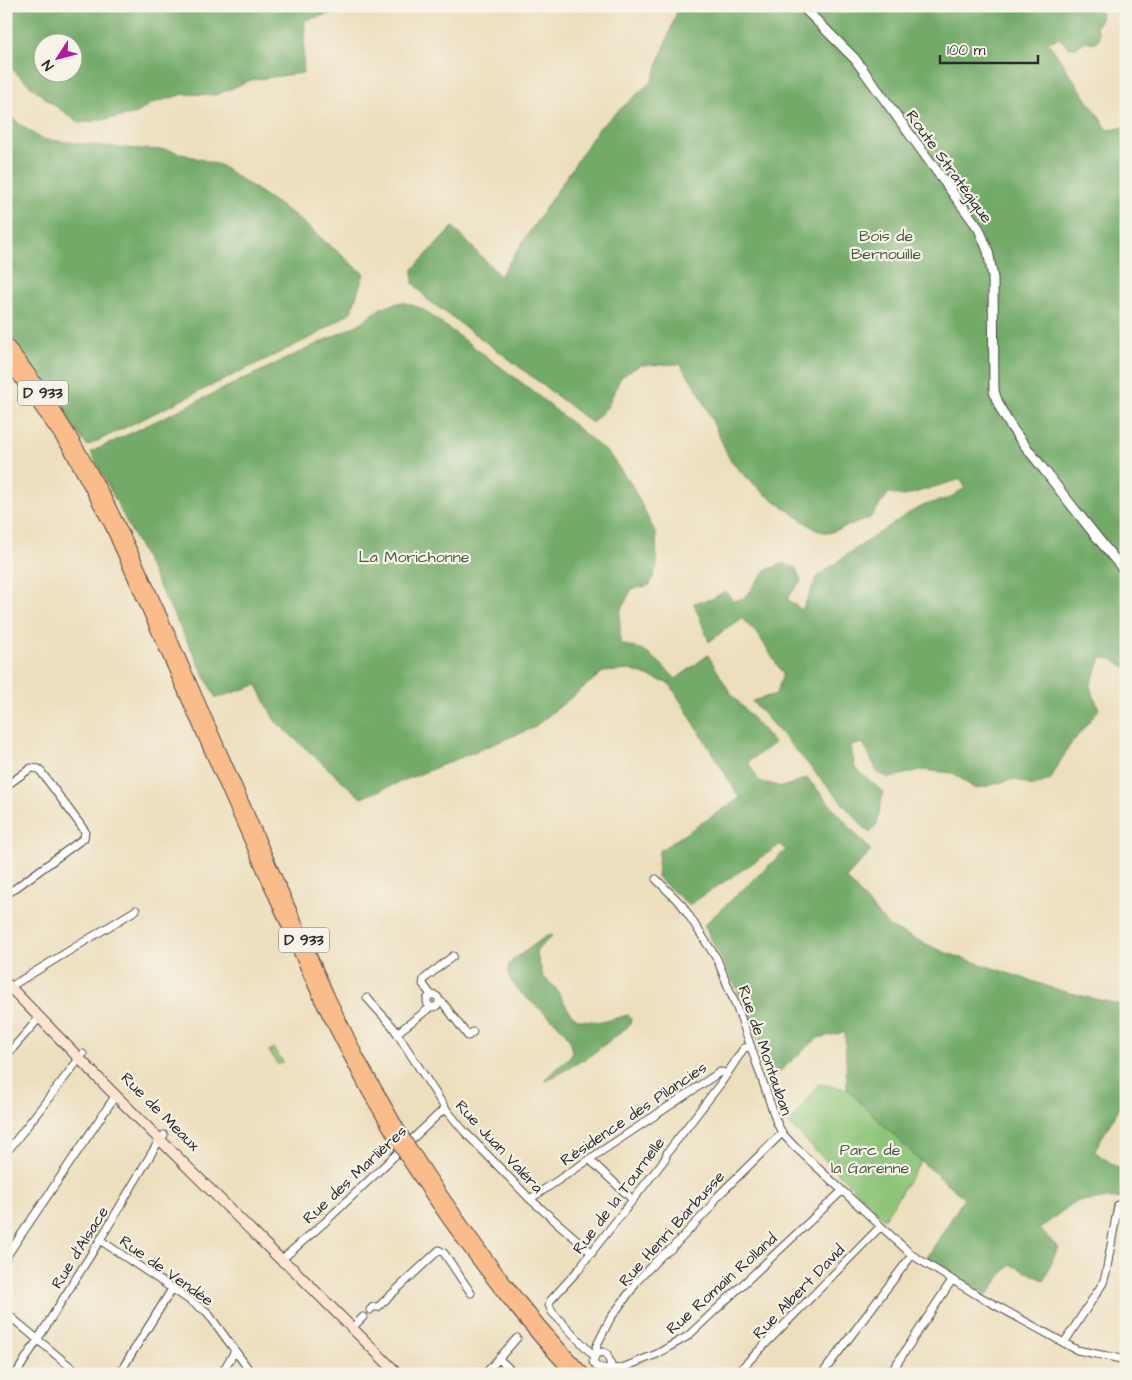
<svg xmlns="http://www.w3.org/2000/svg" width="1132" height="1380" font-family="'Architects Daughter',sans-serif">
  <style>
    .green { fill: #8dc578; stroke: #5c7852 }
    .forest { fill: #72aa68; stroke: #4e6a4a; fill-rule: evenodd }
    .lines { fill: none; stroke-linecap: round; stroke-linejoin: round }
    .minor-casing { stroke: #484641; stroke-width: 9 }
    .tertiary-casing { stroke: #484641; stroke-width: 11 }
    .secondary-casing { stroke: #484641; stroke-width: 12 }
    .trunk-casing { stroke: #484641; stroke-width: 13 }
    .minor { stroke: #fff; stroke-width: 7 }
    .tertiary { stroke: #fff; stroke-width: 9 }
    .secondary { stroke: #fde4d0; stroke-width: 10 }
    .trunk { stroke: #f9bc8a; stroke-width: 11 }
    .trunk-bridge-casing { stroke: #484641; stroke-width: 13; stroke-linecap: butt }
    .trunk-bridge { stroke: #f9bc8a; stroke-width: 11 }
    .labels { text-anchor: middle; stroke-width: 4.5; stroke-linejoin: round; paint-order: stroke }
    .shield { fill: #f7f3e8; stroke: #686764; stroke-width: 1 }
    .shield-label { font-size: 15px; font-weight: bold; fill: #2b2b2b }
    .street-label { font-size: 16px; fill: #2b2b2b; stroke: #f7f3e8 }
    .park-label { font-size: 16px; fill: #485942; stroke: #f7f3e8 }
  </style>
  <rect width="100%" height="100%" fill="#f7f3e8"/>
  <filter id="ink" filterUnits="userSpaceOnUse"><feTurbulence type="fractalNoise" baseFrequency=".02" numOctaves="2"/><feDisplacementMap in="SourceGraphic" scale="10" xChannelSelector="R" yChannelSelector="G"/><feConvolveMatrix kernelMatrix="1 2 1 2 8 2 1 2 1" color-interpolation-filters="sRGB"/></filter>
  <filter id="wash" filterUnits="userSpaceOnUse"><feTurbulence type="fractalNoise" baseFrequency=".0096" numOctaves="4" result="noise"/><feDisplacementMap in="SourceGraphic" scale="20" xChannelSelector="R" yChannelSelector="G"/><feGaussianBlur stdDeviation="1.12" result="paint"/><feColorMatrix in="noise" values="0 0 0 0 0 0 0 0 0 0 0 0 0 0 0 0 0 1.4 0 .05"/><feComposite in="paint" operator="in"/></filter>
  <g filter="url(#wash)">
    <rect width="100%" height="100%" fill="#eddfbd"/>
    <path class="green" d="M273,1048L283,1062L278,1065L269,1051Z
      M819,1084L847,1089L921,1161L884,1219L789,1124Z"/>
    <path class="forest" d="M6,6H361L305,20L303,73L251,80L216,95L185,94L152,103L134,115L80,123L47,100L6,64ZM42,42H72V72H42Z
      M679,6H1098L1102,17L1096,27L1099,33V39L1093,43L1086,41L1076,47L1069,48L1059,38L1048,42L1108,130L1121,128L1126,125V668L1112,659L1101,658L1090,686L1099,709L1068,748L1050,780L1032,786L1015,779L975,789L953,773L920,770L890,778L878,773L863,743L851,746L855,768L883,792L877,824L869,833L752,701L776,694L783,674L759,636L742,619L730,626L709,642L694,603L712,599L725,591L733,601L744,598L766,570L783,564L796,568L801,581L787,599L802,610L817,577L845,556L909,513L925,505L949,498L965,488L961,479L904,496L889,493L870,518L829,533L816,530L761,491L731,462L699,392L680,364L640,365L621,377L607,407L592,423L509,359L428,300L413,283V269L453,227L500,276L599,128L652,81Z
      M6,114L41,139L122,148L169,150L220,165L294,215L364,274L351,312L316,335L87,446L6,333Z
      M402,302L421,308L525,385L608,453L631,484L656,534L657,566L650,585L632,589L620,612V644L641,649L659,662L676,679L708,655L729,691L774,743L748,762L759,781L782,787L807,778L871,851L846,878L889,927L944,952L1062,991L1126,1006V1100H1124L1094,1151L1126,1174V1198L1076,1201L1039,1229L1058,1247L1044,1280L1010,1264L987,1295L927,1258L964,1198L915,1156L847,1089L845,1032L818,1038L772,1078L744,1003L704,925L786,850L780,845L689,905L657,877L659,851L740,798L670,684L630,670L603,672L533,728L361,798L275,721L257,685L216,698L91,452L359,324L381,308Z
      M549,934L552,936L536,951L543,977L555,987L571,1014L579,1020L602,1022L628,1015L631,1018L630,1025L591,1055L547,1081L545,1079L571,1056C580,1027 519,1002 510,978C508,975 509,969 508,966L513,960Z"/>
  </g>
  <g filter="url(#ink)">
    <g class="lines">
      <g class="minor-casing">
        <path id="minor" d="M6,786L31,768L39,769L85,831L84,838L6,895
          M656,879L682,905L717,959L741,1018L777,1123L782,1133L793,1145L912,1255L977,1295L1077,1350L1126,1360
          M10,987L136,910
          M431,995L423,984L424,979L453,956
          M427 1001a6 6 0 1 1 12 0a6 6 0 1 1-12 0Z
          M367,998L393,1027L445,1108L463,1130L530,1199L592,1253
          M439,1001L443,1003L468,1036L473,1032
          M397,1033L427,1010L430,1006
          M6,1056L40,1017
          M6,1153L83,1054
          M589,1159L633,1200
          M530,1199L720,1072L727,1073
          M100,1240L207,1312L252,1374
          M6,1257L116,1095
          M281,1260L325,1222L445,1108
          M370,1310L373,1307H378L439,1250L444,1253L471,1293
          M6,1313L79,1374
          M352,1328L363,1317
          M1064,1343L1103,1283L1106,1273L1118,1205
          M598,1352L596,1347L610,1319L632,1289L636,1282L662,1255L671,1249L711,1207L717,1197L782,1133
          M594,1356L552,1312L549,1305L550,1301L582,1266L583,1263L665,1159L667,1153L721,1083L744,1048L751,1046
          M499,1359L515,1374
          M16,1374L100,1240L160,1139L164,1135
          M119,1374L172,1289
          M221,1374L235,1351
          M485,1374L517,1338
          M614,1374L607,1354L603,1352L596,1354L593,1362L597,1367C605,1369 614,1369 622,1368L657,1354L688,1336L842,1191
          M736,1374L880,1227
          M822,1374L912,1255
          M890,1374L952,1280"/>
      </g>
      <g class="tertiary-casing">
        <path id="tertiary" d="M802,6L855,59L979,229L988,251L993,278L994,391C1002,421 1026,446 1045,471C1071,505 1098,539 1126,573"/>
      </g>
      <g class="secondary-casing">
        <path id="secondary" d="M6,983L108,1088L281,1260L293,1269L398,1374"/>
      </g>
      <g class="trunk-casing">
        <path id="trunk" d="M6,343C85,440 134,554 184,668C232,777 280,888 329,997L359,1059L401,1133
          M6,358L69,448L111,526L321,1001L367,1090L395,1138
          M414,1153C465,1231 519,1307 584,1374
          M407,1159C457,1235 510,1308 573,1374"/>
      </g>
      <use href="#minor" class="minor"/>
      <use href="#tertiary" class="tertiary"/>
      <use href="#secondary" class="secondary"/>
      <use href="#trunk" class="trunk"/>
      <g class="trunk-bridge-casing">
        <path id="trunk-bridge" d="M401,1133L414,1153
          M395,1138L407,1159"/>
      </g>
      <use href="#trunk-bridge" class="trunk-bridge"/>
    </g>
  </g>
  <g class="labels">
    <g class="shield">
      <rect x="18" y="380.5" width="50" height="25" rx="4"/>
      <rect x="279" y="927.5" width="50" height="25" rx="4"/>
    </g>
    <g class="shield-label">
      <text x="43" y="398">D 933</text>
      <text x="304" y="945">D 933</text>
    </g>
    <g class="street-label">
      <text transform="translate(950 166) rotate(54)" y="6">Route Stratégique</text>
      <text transform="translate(766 1050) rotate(71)" y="6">Rue de Montauban</text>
      <text transform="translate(161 1111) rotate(45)" y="6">Rue de Meaux</text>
      <text transform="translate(633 1113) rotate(-34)" y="6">Résidence des Pilancies</text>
      <text transform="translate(500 1146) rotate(47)" y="6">Rue Juan Valéra</text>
      <text transform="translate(354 1174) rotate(-43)" y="6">Rue des Marlières</text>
      <text transform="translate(618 1195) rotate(-53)" y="6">Rue de la Tournelle</text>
      <text transform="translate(671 1228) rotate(-48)" y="6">Rue Henri Barbusse</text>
      <text transform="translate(79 1247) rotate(-58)" y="6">Rue d'Alsace</text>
      <text transform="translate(167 1270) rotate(35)" y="6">Rue de Vendée</text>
      <text transform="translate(721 1283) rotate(-42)" y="6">Rue Romain Rolland</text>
      <text transform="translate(798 1291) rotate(-46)" y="6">Rue Albert David</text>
    </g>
    <g class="park-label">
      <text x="886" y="241">Bois de<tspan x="886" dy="18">Bernouille</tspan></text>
      <text x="414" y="562">La Morichonne</text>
      <text x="870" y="1155">Parc de<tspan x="870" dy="18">la Garenne</tspan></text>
    </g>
  </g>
  <rect width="1132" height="1380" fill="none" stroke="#f7f3e8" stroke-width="25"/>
  <g transform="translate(58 58) rotate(234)"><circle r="24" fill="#f7f3e8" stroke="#a5a39c"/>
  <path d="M0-4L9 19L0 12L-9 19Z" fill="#b5179e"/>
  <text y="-8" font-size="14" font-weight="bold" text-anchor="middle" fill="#2b2b2b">N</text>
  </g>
  <path d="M940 55v8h98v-8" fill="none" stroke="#2b2b2b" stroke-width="2.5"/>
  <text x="947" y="55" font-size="15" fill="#2b2b2b" stroke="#f7f3e8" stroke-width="4" paint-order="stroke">100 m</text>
</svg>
